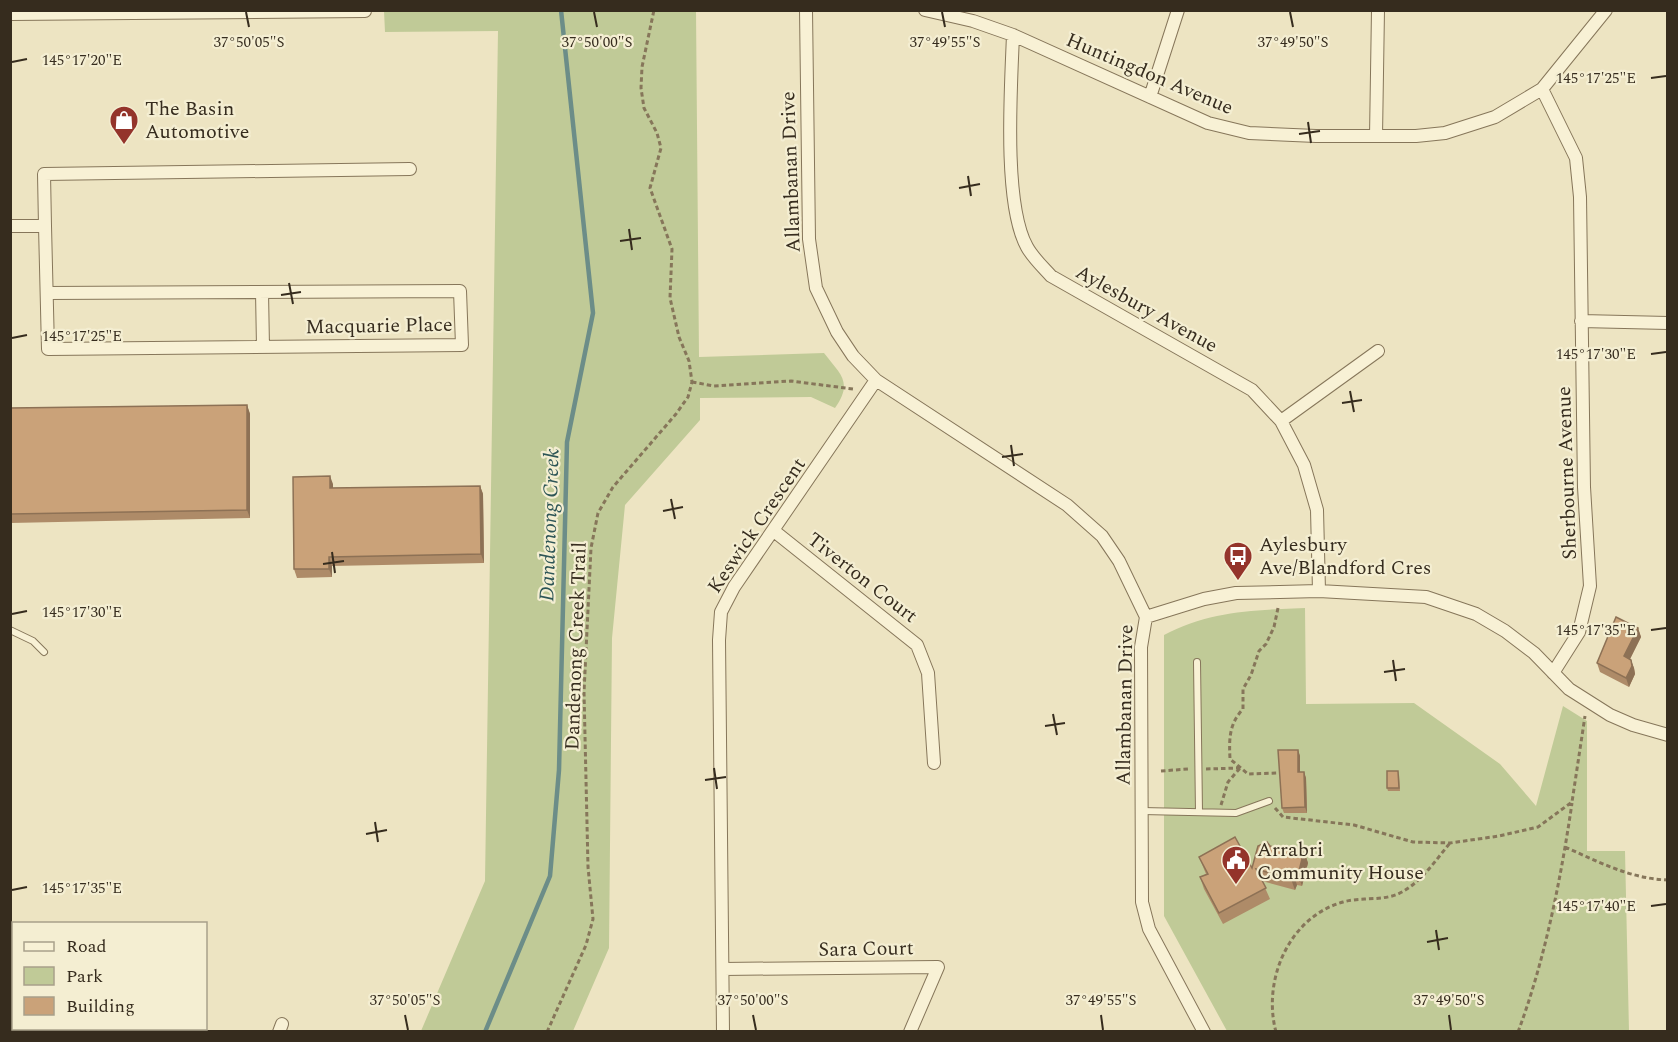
<svg xmlns="http://www.w3.org/2000/svg" width="1678" height="1042" font-family="Spectral,serif">
  <style>
    .green { fill: #c0ca97 }
    .lines { fill: none; stroke-linecap: round; stroke-linejoin: round }
    .stream { stroke: #6c8d88; stroke-width: 4.5 }
    .service-casing { stroke: #86765a; stroke-width: 8 }
    .minor-casing { stroke: #86765a; stroke-width: 14 }
    .path { stroke: #86765a; stroke-width: 3; stroke-dasharray: 4.5 3; stroke-linecap: butt }
    .service { stroke: #f8f1d5; stroke-width: 6 }
    .minor { stroke: #f8f1d5; stroke-width: 12 }
    .wall { fill: #ae8b68 }
    .shaded-wall { fill: #8d7155 }
    .building { fill: #caa279; stroke: #8d7155; stroke-width: 1.5 }
    .ticks { fill: none; stroke: #362c1e; stroke-width: 2 }
    .labels { text-anchor: middle; stroke-width: 4.5; stroke-linejoin: round; paint-order: stroke }
    .street-label { font-size: 20px; fill: #362c1e; stroke: #f4eed2 }
    .poi-label { font-size: 20px; fill: #362c1e; stroke: #f4eed2; text-anchor: start }
    .water-label { font-size: 21px; font-style: italic; fill: #2d5556; stroke: #f4eed2 }
    .ticks-label { font-size: 15px; text-anchor: middle; fill: #362c1e; stroke: #f4eed2; stroke-width: 4.5; stroke-linejoin: round; paint-order: stroke }
  </style>
  <rect width="100%" height="100%" fill="#ede4c2"/>
  <path class="green" d="M384,11H696L699,357L824,353C841,375 853,382 835,408L811,397L700,398V420L625,505L612,638L609,948L573,1031H421L485,881L498,31L385,32Z
    M1305,608L1306,704L1414,703L1500,764L1536,806L1563,706L1587,721V851H1625L1629,1031H1227L1164,916V635C1209,611 1255,610 1305,608Z"/>
  <g class="lines">
    <path class="stream" d="M485,1032L550,876L559,770L567,442L593,313L561,10"/>
    <g class="service-casing">
      <path id="service" d="M10,630L33,641L44,652
        M1197,662L1199,812
        M1142,811L1236,813L1269,801"/>
    </g>
    <g class="minor-casing">
      <path id="minor" d="M806,10L809,239L816,288L837,332L853,356L876,380L1067,505L1102,536L1119,561L1146,617L1141,647L1142,902L1149,929L1204,1032
        M925,10L973,21L1013,35L1208,123L1249,133L1316,136H1416L1445,133L1495,117L1542,89L1606,10
        M10,14L365,11
        M1013,35C1011,87 1003,204 1027,247C1033,258 1043,267 1051,276L1252,390L1281,421L1304,465L1317,510L1319,591
        M1542,89L1576,158L1580,197L1584,487L1590,586L1579,632L1553,673
        M1150,97L1178,10
        M1376,136L1378,10
        M10,226H45L48,349L462,345L460,291L47,293
        M45,226L44,174L410,169
        M262,292L263,347
        M1581,321L1668,323
        M1281,421L1378,351
        M774,531L917,645L928,673L934,763
        M1146,617L1204,599L1236,593L1319,591L1426,597L1476,614L1505,631L1534,653L1569,689L1610,715L1633,725L1668,735
        M723,969L938,967L910,1032
        M279,1032L282,1024
        M723,1032L719,640L721,612L734,587L876,380"/>
    </g>
    <path class="path" d="M692,382L714,386L791,381L853,389
      M1278,608L1274,627L1266,644L1259,651L1251,675L1243,689V709C1229,724 1229,739 1230,759L1248,774L1280,773
      M1206,769L1239,768
      M1161,771L1188,769
      M1221,805L1228,782L1241,767
      M1275,808L1283,817L1354,825L1413,842L1450,843L1499,836L1538,827L1572,802L1585,716
      M1565,847C1599,862 1631,879 1668,880
      M547,1032L586,945L593,919L588,867L584,692L591,548L598,513L613,487L676,414L688,397L692,382L689,361L679,337L670,298L672,249L650,188L661,148L657,133L644,108L641,88L642,67L654,10
      M1276,1032C1262,980 1289,917 1343,902C1361,897 1381,901 1398,894C1420,884 1435,861 1450,843
      M1518,1032C1545,960 1561,878 1572,803"/>
    <use href="#service" class="service"/>
    <use href="#minor" class="minor"/>
  </g>
  <path class="wall" d="M247,405L250,414V518L10,523V408Z
    M333,484V488L480,486L483,494L484,563L332,566V577L297,578L294,569Z
    M1638,628L1641,637L1630,659L1634,668L1635,674L1629,687L1600,672L1597,663Z
    M1298,750L1300,756V772H1304L1306,778L1307,813H1284L1282,808Z
    M1399,774L1400,791H1388L1387,788Z
    M1270,846L1282,850L1304,851L1308,863L1302,886L1297,885L1295,890L1262,881L1270,899L1223,924L1204,889L1200,877L1206,874L1199,857L1252,868Z"/>
  <path class="shaded-wall" d="M247,405L250,414V518L247,510Z
    M330,476L333,484V497L330,488Z
    M480,486L483,494L484,563L481,554Z
    M329,557L332,566V577L329,569Z
    M1638,628L1641,637L1627,665L1624,656Z
    M1631,660L1634,668L1635,674L1629,687L1626,678Z
    M1298,750L1300,756V778L1298,772Z
    M1304,772L1306,778L1307,813L1305,807Z
    M1304,851L1308,863L1302,886L1298,875Z
    M1293,873L1297,885L1295,890L1291,879Z"/>
  <path class="building" d="M247,405V510L10,514V408Z
    M330,476V488L480,486L481,554L329,557V569H294L293,477Z
    M1616,617L1638,628L1624,656L1631,660L1632,666L1626,678L1597,663Z
    M1278,750H1298V772H1304L1305,807L1282,808Z
    M1387,771H1398L1399,788H1387Z
    M1235,837L1252,868L1258,846L1267,842L1270,846L1282,850L1289,847L1304,851L1298,875L1293,873L1291,879L1256,869L1266,888L1219,913L1200,877L1208,874L1199,857Z"/>
  <path class="ticks" d="M246,12L249,27M594,12L597,27M942,12L945,27M1290,12L1293,27M12,62L27,59M1651,78L1666,76M1308,122L1311,143M1299,134L1320,131M968,176L971,196M959,188L980,184M629,229L632,250M620,241L641,238M289,283L293,304M281,295L301,292M12,338L27,335M1651,354L1666,352M1350,391L1354,412M1342,403L1362,400M1011,445L1014,466M1002,457L1023,454M671,499L675,519M663,511L683,507M332,552L335,573M323,564L344,561M12,614L27,611M1651,630L1666,628M1393,660L1396,681M1384,672L1405,669M1053,714L1057,735M1045,726L1065,723M714,768L717,789M705,780L726,777M375,822L378,842M366,834L387,830M12,890L27,887M1651,906L1666,904M1436,930L1439,950M1427,942L1448,938M405,1015L408,1030M753,1015L756,1030M1101,1015L1103,1030M1449,1015L1451,1030"/>
  <defs>
    <g id="shop-pin" transform="scale(1.5)"><path d="M0 17L-7.5 6A9.5 9.5 0 1 1 7.5 6Z" fill="#94342b" stroke="#f4eed2"/><path d="M-5-2.5h2.3a2.7 3.5 0 0 1 5.4 0H5L5.5 6h-11ZM-1.5-2.5h3a1.5 2.3 0 0 0-3 0Z" fill="#fff"/></g>
    <g id="bus-pin" transform="scale(1.5)"><path d="M0 17L-7.5 6A9.5 9.5 0 1 1 7.5 6Z" fill="#94342b" stroke="#f4eed2"/><path d="M-5-6H5V4H4V6H2V4H-2V6H-4V4H-5ZM-3.5-4V0h7V-4ZM-3.5 1.2v1.5H-2V1.2ZM2 1.2v1.5H3.5V1.2Z" fill="#fff"/></g>
    <g id="civic-pin" transform="scale(1.5)"><path d="M0 17L-7.5 6A9.5 9.5 0 1 1 7.5 6Z" fill="#94342b" stroke="#f4eed2"/><path d="M-.6-6.5H3V-4.5H.6V-3L4-1V1h2V6H-6V1h2V-1L-.6-3ZM-1.2 2.5V6h2.4V2.5Z" fill="#fff"/></g>
  </defs>
  <g fill-rule="evenodd">
    <use href="#shop-pin" x="124" y="120"/>
    <use href="#bus-pin" x="1238" y="556"/>
    <use href="#civic-pin" x="1236" y="860"/>
  </g>
  <g class="labels">
    <g class="street-label">
      <text transform="translate(1150 73) rotate(23)" y="7">Huntingdon Avenue</text>
      <text transform="translate(790 172) rotate(-92)" y="7">Allambanan Drive</text>
      <text transform="translate(1147 308) rotate(29)" y="7">Aylesbury Avenue</text>
      <text transform="translate(379 325) rotate(-1)" y="7">Macquarie Place</text>
      <text transform="translate(1566 473) rotate(-92)" y="7">Sherbourne Avenue</text>
      <text transform="translate(756 525) rotate(-56)" y="7">Keswick Crescent</text>
      <text transform="translate(863 577) rotate(38)" y="7">Tiverton Court</text>
      <text transform="translate(575 646) rotate(-88)" y="7">Dandenong Creek Trail</text>
      <text transform="translate(1124 705) rotate(-89)" y="7">Allambanan Drive</text>
      <text transform="translate(866 948) rotate(-1)" y="7">Sara Court</text>
    </g>
    <g class="poi-label">
      <text x="145" y="115">The Basin<tspan x="145" dy="23">Automotive</tspan></text>
      <text x="1259" y="551">Aylesbury<tspan x="1259" dy="23">Ave/Blandford Cres</tspan></text>
      <text x="1257" y="856">Arrabri<tspan x="1257" dy="23">Community House</tspan></text>
    </g>
    <g class="water-label">
      <text transform="translate(549 525) rotate(-88)" y="7">Dandenong Creek</text>
    </g>
  </g>
  <g class="ticks-label">
    <text x="249" y="47">37°50'05"S</text>
    <text x="597" y="47">37°50'00"S</text>
    <text x="945" y="47">37°49'55"S</text>
    <text x="1293" y="47">37°49'50"S</text>
    <text x="82" y="65">145°17'20"E</text>
    <text x="1596" y="83">145°17'25"E</text>
    <text x="82" y="341">145°17'25"E</text>
    <text x="1596" y="359">145°17'30"E</text>
    <text x="82" y="617">145°17'30"E</text>
    <text x="1596" y="635">145°17'35"E</text>
    <text x="82" y="893">145°17'35"E</text>
    <text x="1596" y="911">145°17'40"E</text>
    <text x="405" y="1005">37°50'05"S</text>
    <text x="753" y="1005">37°50'00"S</text>
    <text x="1101" y="1005">37°49'55"S</text>
    <text x="1449" y="1005">37°49'50"S</text>
  </g>
  <rect width="1678" height="1042" fill="none" stroke="#362c1e" stroke-width="24"/>
  <rect x="12" y="922" width="195" height="108" fill="#f4eed2" stroke="#a8a08a" stroke-width="1.5"/>
  <rect x="24" y="942" width="30" height="9" fill="#f8f1d5" stroke="#a8a08a" stroke-width="1.5"/>
  <text x="66" y="952" font-size="18" fill="#362c1e">Road</text>
  <rect x="24" y="967" width="30" height="18" fill="#c0ca97" stroke="#a8a08a" stroke-width="1.5"/>
  <text x="66" y="982" font-size="18" fill="#362c1e">Park</text>
  <rect x="24" y="997" width="30" height="18" fill="#caa279" stroke="#a8a08a" stroke-width="1.5"/>
  <text x="66" y="1012" font-size="18" fill="#362c1e">Building</text>
</svg>
